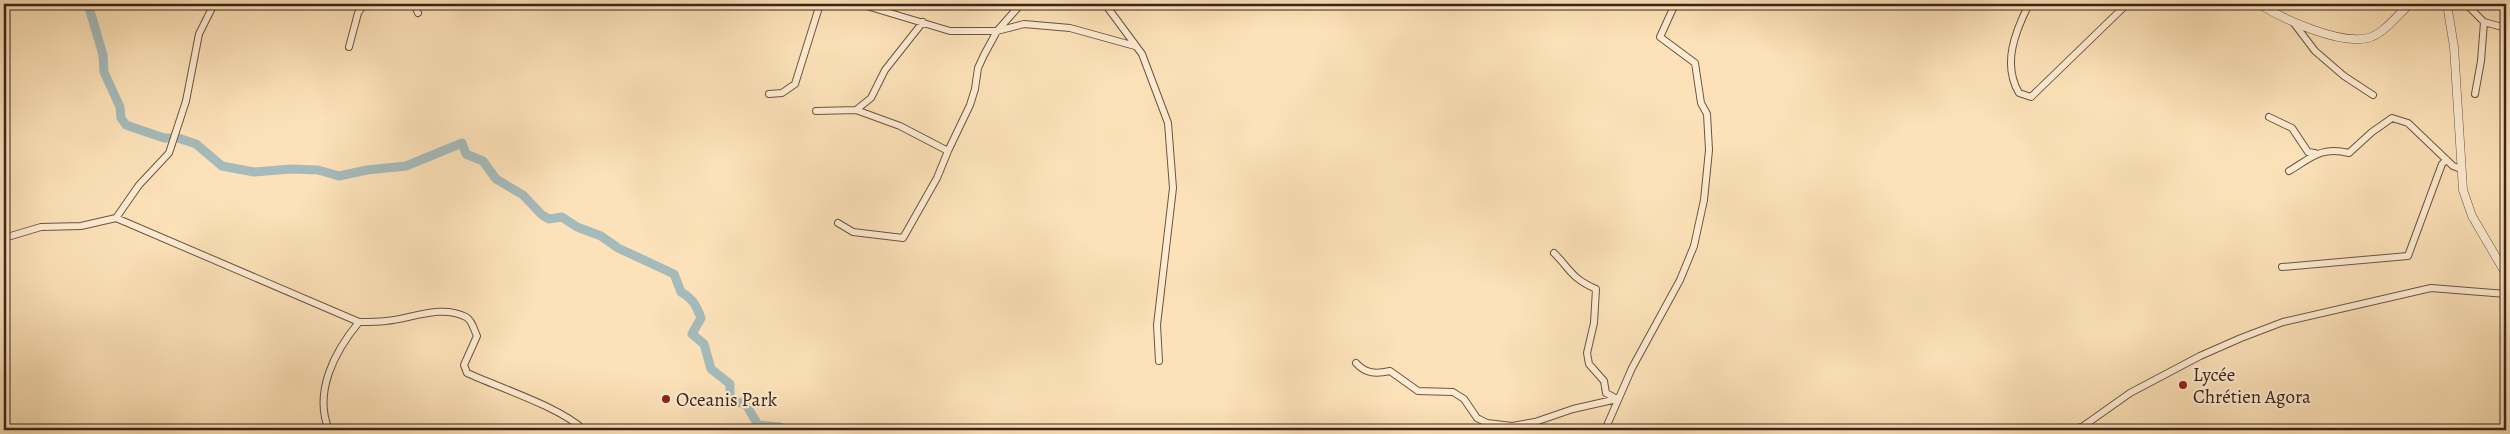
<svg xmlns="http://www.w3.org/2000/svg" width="2510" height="434" font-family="Alegreya,serif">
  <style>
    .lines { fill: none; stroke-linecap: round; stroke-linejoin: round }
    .river { stroke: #a5bbbb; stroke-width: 9 }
    .minor-casing { stroke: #6b5441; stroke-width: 8 }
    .tertiary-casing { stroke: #6b5441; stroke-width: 9 }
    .minor { stroke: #feecd2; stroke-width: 6 }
    .tertiary { stroke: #feecd2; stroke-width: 8 }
    .poi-dot { fill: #8f2418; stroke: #feecd2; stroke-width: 2 }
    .labels { text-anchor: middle; stroke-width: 4.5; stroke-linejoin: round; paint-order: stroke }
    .poi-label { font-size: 19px; fill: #3a2419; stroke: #feecd2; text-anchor: start }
  </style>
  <rect width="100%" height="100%" fill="#fde2b9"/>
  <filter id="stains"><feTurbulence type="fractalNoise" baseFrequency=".004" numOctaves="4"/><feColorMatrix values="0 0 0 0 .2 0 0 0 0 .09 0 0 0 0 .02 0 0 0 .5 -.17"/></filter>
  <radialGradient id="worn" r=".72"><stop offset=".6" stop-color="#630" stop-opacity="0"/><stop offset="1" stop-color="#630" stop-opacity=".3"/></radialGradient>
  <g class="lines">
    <path class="river" d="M88,4L103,55L104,72L120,107L121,118L126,125L164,138H178L196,144L222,166L254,172L291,169L318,170L339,176L367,170L406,166L462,143L466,154L483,161L496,179L523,195L542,215L549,219L562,217L577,227L601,236L618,248L674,274L681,292C693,299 696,305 701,318L692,334L704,344L711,369L730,384V398L747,406L758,425L780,427L784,430"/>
    <g class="minor-casing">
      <path id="minor" d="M414,4L418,13
        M860,4L950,31H997L1024,24L1070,28L1135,46
        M1105,4L1142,54L1168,123L1173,188L1157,325L1159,361
        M2029,4C2015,32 2002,64 2019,93L2031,97L2127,4
        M2466,4L2484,22L2506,28
        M2293,22L2315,51L2344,76L2373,95
        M349,47L358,13L364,4
        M769,94L782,93L795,84L820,4
        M2475,94L2481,61L2484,22
        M816,111L856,110L871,98L885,70L923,22
        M2269,117L2292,128L2308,152L2315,153
        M948,151L970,105L975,89L978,68L984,55L997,31L1021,4
        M2289,171C2311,158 2321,146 2349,153L2372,132L2392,118L2408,123L2453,166L2461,169
        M116,218L139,185L169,153L186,101L199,34L214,4
        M838,223L853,232L903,238L937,178L948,151L900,126L856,110
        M4,238L41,227L81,226L116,218L359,322C368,322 377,322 386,321C411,319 441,304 466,317C472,320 474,330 477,336L464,365L467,373C500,388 560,407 584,430
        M1554,253C1571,270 1571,278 1596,289L1594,323L1587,353L1589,364L1604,381L1606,393L1617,399
        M2282,267L2408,256L2442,164L2446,160
        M1356,363C1366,374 1376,374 1390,371L1418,391L1453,392L1464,399L1477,418L1487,423L1512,426L1535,422L1573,409L1617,399
        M329,430C313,392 335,351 359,322
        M1605,430L1632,368L1680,280L1694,246L1704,200L1709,150L1707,114L1701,103L1695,63L1660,37L1675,4
        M2069,430L2082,427L2130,393L2200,356L2241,338L2283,322L2431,288L2506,294"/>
    </g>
    <g class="tertiary-casing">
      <path id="tertiary" d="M2259,4C2283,19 2339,45 2368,38C2384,34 2398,14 2410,4
        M2447,4L2454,47L2463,190L2472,216L2506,274"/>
    </g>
    <use href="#minor" class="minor"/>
    <use href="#tertiary" class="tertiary"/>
  </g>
  <g class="poi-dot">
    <circle cx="2183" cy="385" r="5"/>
    <circle cx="666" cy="399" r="5"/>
  </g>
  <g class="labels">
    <g class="poi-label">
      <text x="2193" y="381">Lycée<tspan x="2193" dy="22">Chrétien Agora</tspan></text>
      <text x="676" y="406">Oceanis Park</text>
    </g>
  </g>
  <rect width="2510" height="434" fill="none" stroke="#fde2b9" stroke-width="20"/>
  <rect x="5" y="5" width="2500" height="424" fill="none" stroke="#3a2419" stroke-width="2.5"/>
  <rect x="10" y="10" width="2490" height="414" fill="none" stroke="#3a2419"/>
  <rect width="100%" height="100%" filter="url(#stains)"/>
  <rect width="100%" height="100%" fill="url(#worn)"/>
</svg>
